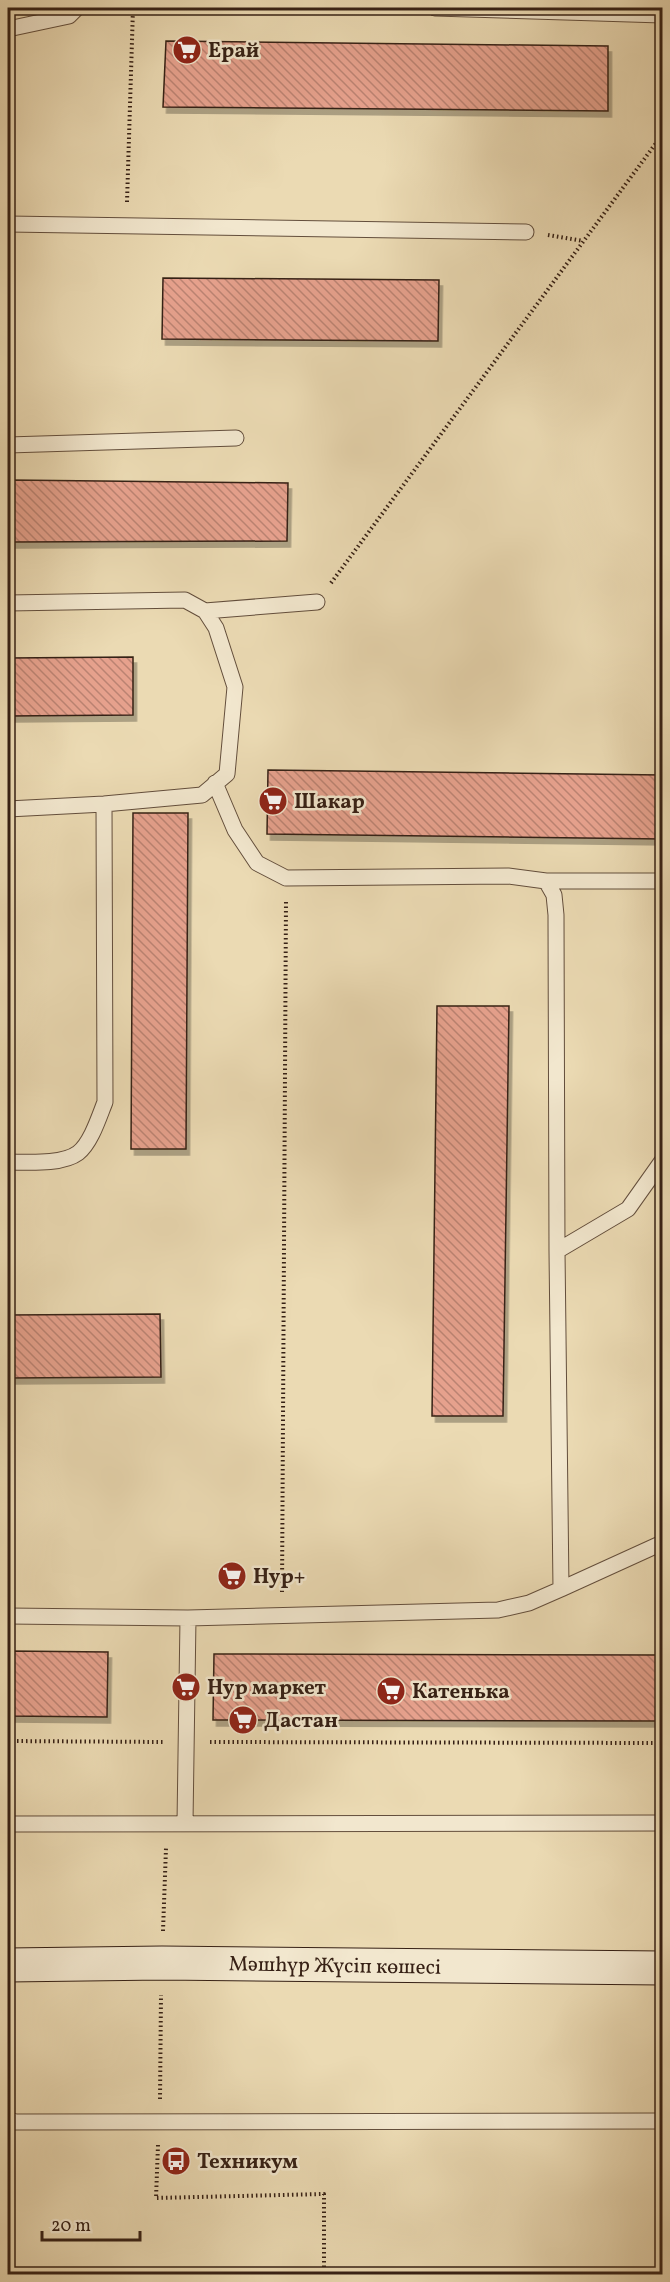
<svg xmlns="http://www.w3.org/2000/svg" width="670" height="2282" font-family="Vollkorn,serif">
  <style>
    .building { fill: url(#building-back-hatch); stroke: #362015; stroke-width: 1.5; filter: url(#shadow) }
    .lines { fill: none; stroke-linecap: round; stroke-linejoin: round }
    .lane-casing { stroke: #634e3c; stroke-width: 17 }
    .secondary-casing { stroke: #362015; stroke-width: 35 }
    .path { stroke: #362015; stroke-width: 4; stroke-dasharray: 1.5 3; stroke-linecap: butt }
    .lane { stroke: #f2e7ce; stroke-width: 15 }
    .secondary { stroke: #f2e7ce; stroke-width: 33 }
    .labels { text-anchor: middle; stroke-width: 5; stroke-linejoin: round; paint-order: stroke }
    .poi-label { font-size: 21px; font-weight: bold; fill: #362015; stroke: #f2e7ce; text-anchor: start }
    .street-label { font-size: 21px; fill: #362015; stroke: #f2e7ce }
  </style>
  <defs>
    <pattern id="building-back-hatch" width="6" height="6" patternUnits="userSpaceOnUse" patternTransform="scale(1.5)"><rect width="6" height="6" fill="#e6a18d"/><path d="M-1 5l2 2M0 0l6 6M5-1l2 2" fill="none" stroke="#bb8372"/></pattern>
    <filter id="shadow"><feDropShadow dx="3.5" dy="6" stdDeviation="0" flood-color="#0004"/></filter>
  </defs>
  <rect width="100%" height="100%" fill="#ebdab3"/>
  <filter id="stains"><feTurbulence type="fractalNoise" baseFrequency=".00333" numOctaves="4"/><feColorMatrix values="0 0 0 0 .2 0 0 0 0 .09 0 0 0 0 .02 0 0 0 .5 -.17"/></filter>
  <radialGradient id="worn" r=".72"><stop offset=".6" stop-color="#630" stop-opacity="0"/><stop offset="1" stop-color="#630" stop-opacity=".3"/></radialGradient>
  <path class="building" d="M166,41L608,46V111L163,107Z
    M163,278L439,280L438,341L162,339Z
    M11,480L288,483L287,541L12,542Z
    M133,657V715L8,716V658Z
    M268,770L662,775V839L267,834Z
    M133,813H188L186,1149H131Z
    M437,1006H509L503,1416H432Z
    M160,1314L161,1377L8,1378V1315Z
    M8,1651L108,1652L107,1717L8,1716Z
    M214,1654L662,1655V1721L213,1720Z
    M462,2271L662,2273V2274H462Z"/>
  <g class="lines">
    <g class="lane-casing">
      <path id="lane" d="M435,8L662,15
        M8,29L69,16L77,8
        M8,224L526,232
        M8,445L236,438
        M8,603L185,600L205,611L216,628L235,687L227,774L202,795L104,804L8,809
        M205,611L317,602
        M546,881H662
        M8,1162C27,1162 62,1165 78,1153C91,1143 99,1117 105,1102L104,804
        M557,1251L628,1209L662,1161
        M561,1589L662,1543
        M8,1616L188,1618L498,1610L529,1603L561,1589L557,1251L556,915L554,895L546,881L508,876L286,878L257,863L235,830L215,783
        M185,1823L188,1618
        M8,1826L13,1824L662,1823
        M8,2119L15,2122L662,2121"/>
    </g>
    <g class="secondary-casing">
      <path id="secondary" d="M8,1965L162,1963L662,1968"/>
    </g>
    <path class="path" d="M127,202L133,8
      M548,235L583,241
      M331,583L662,135
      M282,1592L286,900
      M8,1741L164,1742
      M210,1742L662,1743
      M163,1931L166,1848
      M160,2099L161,1995
      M158,2145L156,2198L324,2194V2274"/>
    <use href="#lane" class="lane"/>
    <use href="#secondary" class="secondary"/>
  </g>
  <defs>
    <g id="supermarket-disc" transform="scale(1.5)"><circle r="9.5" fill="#8f2418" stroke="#f2e7ce"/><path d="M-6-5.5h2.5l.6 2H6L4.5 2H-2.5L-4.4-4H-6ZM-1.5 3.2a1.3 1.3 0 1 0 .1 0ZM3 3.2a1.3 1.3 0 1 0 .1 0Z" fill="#fff"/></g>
    <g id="bus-disc" transform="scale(1.5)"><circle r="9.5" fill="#8f2418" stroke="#f2e7ce"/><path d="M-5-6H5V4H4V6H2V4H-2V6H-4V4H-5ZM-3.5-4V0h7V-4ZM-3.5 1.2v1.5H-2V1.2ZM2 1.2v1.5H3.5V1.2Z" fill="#fff"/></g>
  </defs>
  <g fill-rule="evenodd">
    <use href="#supermarket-disc" x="187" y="50"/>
    <use href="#supermarket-disc" x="273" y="801"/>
    <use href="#supermarket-disc" x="232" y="1576"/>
    <use href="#supermarket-disc" x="186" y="1687"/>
    <use href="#supermarket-disc" x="391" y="1691"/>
    <use href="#supermarket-disc" x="243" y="1720"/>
    <use href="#bus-disc" x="176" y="2161"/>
  </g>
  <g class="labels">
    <g class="poi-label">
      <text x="208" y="57">Ерай</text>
      <text x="294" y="808">Шакар</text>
      <text x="253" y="1583">Нур+</text>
      <text x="207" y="1694">Нур маркет</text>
      <text x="412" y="1698">Катенька</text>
      <text x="264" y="1727">Дастан</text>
      <text x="197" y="2168">Техникум</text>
    </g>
    <g class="street-label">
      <text transform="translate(335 1965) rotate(1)" y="7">Мәшһүр Жүсіп көшесі</text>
    </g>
  </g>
  <rect width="670" height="2282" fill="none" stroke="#ebdab3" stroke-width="30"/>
  <rect x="9" y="9" width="652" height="2264" fill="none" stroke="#362015" stroke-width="3"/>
  <rect x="15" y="15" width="640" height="2252" fill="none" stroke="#362015" stroke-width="1.5"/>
  <path d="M42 2231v9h98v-9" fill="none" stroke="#362015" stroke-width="3"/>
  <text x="51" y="2231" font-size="18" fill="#362015" stroke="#f2e7ce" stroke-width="4.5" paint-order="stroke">20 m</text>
  <rect width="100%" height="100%" filter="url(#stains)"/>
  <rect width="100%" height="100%" fill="url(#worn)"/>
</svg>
